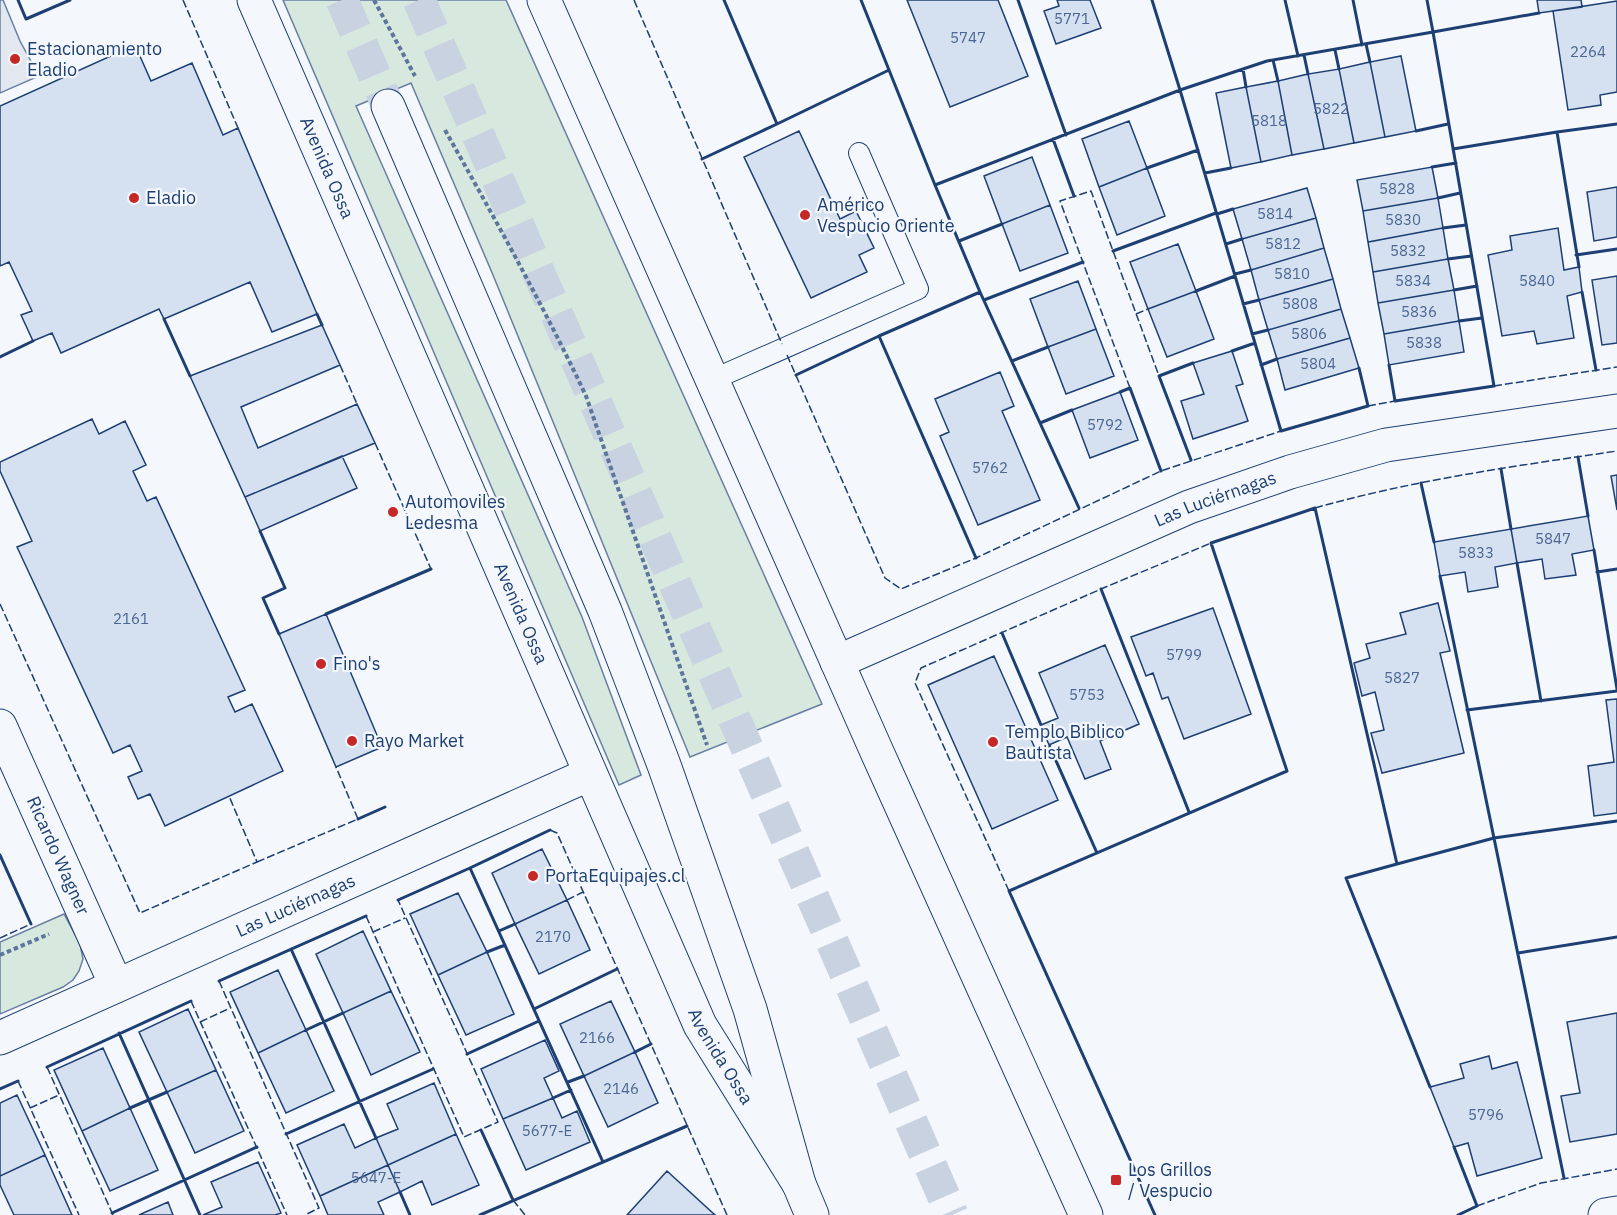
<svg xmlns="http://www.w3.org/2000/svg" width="1617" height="1215" font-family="'IBM Plex Sans',sans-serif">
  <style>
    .green { fill: #d7e8df; stroke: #687fa3; stroke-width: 1.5 }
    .parking { fill: #e3e8f0; stroke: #687fa3; stroke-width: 1.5 }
    .building { fill: #d5e0f0; stroke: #1d3f73; stroke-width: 1.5 }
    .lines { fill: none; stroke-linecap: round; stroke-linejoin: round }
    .highway-tunnel { stroke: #c9d2e0; stroke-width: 33; stroke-dasharray: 33 16; stroke-linecap: butt }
    .lane-casing { stroke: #1d3f73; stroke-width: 22 }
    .street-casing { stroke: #1d3f73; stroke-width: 35 }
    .primary-casing { stroke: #1d3f73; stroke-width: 35 }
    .highway-casing { stroke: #1d3f73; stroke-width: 35 }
    .path { stroke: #5e769c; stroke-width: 4; stroke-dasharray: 4.5 3; stroke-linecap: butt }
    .lane { stroke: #f4f7fb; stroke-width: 20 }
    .street { stroke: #f4f7fb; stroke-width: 33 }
    .primary { stroke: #f4f7fb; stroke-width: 33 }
    .highway { stroke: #f4f7fb; stroke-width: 33 }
    .fence { stroke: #1d3f73; stroke-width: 1.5; stroke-dasharray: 8 3; stroke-linecap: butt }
    .wall { stroke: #1d3f73; stroke-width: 3 }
    .poi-dot { fill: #c62828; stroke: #f4f7fb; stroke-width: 2 }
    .labels { text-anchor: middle; stroke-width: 4.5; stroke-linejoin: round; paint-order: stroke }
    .number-label { font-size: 15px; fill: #4b6792 }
    .poi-label { font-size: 18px; fill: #1d3f73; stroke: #f4f7fb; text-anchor: start }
    .street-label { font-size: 18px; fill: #1d3f73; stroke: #f4f7fb }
  </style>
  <rect width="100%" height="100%" fill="#f4f7fb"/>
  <path class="green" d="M283,0H506L822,704L690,757L493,275L411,83L356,106L582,617L641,775L619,785Z
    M64,914L80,944L83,959L79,971L73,980L63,987L0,1014V942Z"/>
  <path class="parking" d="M0,0H3L20,41L39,76L0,93Z"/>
  <path class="building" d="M907,0H998L1028,76L950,107Z
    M1057,0H1090L1101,28L1056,44L1044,11L1059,6Z
    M1537,0H1581L1582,7L1539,13Z
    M1617,1V92L1600,95L1601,105L1568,110L1553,11Z
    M135,45L151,81L192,63L223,135L238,128L317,314L272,332L250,282L164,319L159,309L61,353L52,333L33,341L21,315L32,311L9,262L0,266V106Z
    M1401,56L1416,131L1385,137L1370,62Z
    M1370,62L1385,137L1354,143L1339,69Z
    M1339,69L1354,143L1324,149L1308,74Z
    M1308,74L1324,149L1292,155L1278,81Z
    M1278,81L1292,155L1261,162L1246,87Z
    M1246,87L1261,162L1231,168L1216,93Z
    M1129,121L1147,168L1099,187L1082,139Z
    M799,131L840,219L856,211L874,248L859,255L867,272L811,298L744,157Z
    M1032,157L1050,205L1002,224L984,176Z
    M1432,167L1438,198L1363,211L1357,180Z
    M1147,168L1165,216L1117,235L1099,187Z
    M1617,187V237L1594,241L1587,192Z
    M1307,188L1316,218L1242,239L1233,209Z
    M1438,198L1443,228L1368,242L1363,211Z
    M1050,205L1068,253L1020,271L1002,224Z
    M1316,218L1324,248L1251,270L1242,239Z
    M1443,228L1448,259L1373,272L1368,242Z
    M1558,228L1564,270L1579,267L1582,292L1567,296L1574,338L1537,344L1534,331L1502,336L1488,255L1512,250L1510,236Z
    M1178,244L1196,291L1148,309L1130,262Z
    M1324,248L1333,279L1259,300L1251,270Z
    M1448,259L1454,290L1378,303L1373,272Z
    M1617,276V343L1602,345L1592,280Z
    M1333,279L1341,309L1268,330L1259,300Z
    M1078,281L1096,329L1048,347L1030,299Z
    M1454,290L1459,321L1384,334L1378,303Z
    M1196,291L1214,339L1167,357L1148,309Z
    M1341,309L1350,338L1277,359L1268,330Z
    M1459,321L1464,352L1389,365L1384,334Z
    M322,325L340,365L241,407L258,448L357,404L375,443L245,497L190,376Z
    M1096,329L1114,376L1066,394L1048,347Z
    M1350,338L1359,368L1285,390L1277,359Z
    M1232,351L1243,384L1236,386L1248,421L1193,439L1181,401L1204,394L1193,363Z
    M1000,372L1014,406L1002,411L1040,500L978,525L940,436L949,432L935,399Z
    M1120,392L1138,440L1090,458L1072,410Z
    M92,419L99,434L125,421L146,465L133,471L147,501L156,497L245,690L228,697L235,712L252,704L283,771L165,826L150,794L138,799L128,777L142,771L130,745L113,753L17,547L32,541L0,471V462Z
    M342,456L357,488L260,531L245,497Z
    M1617,475V510L1611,476Z
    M1588,516L1594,550L1572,554L1576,575L1545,579L1542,559L1517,563L1511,529Z
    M1511,529L1517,563L1495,567L1498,587L1468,592L1465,572L1440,576L1434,542Z
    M1438,603L1450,651L1440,653L1464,753L1382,773L1371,733L1384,730L1375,692L1362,696L1354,663L1370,658L1366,644L1406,634L1400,613Z
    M1213,608L1251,714L1184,739L1168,697L1162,699L1153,673L1146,676L1131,637Z
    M326,614L382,747L336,767L279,634Z
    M1105,645L1139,724L1100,741L1111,769L1085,779L1067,737L1049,745L1041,725L1058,718L1039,673Z
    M994,656L1058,800L992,829L928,685Z
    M1617,699V813L1594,816L1588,766L1614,762L1606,700Z
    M542,849L567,900L515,924L492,873Z
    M458,893L487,952L438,975L410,914Z
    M567,900L590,950L539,974L515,924Z
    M363,931L391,991L343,1013L316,954Z
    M487,952L514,1014L466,1035L438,975Z
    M278,970L306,1030L258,1053L230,992Z
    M391,991L420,1052L371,1075L343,1013Z
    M611,1001L635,1052L584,1076L560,1024Z
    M188,1009L216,1070L167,1092L139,1032Z
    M1617,1013V1134L1570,1142L1561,1096L1580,1093L1567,1022Z
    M306,1030L334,1091L286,1113L258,1053Z
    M545,1040L559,1071L544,1078L553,1098L503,1119L481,1069Z
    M103,1048L130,1108L82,1131L54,1070Z
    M635,1052L658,1103L608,1127L584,1076Z
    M1489,1056L1492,1069L1517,1062L1542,1158L1477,1176L1468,1143L1454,1147L1430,1087L1464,1078L1460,1064Z
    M216,1070L244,1131L195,1153L167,1092Z
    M434,1083L456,1134L388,1165L376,1138L398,1129L387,1104Z
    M17,1095L45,1155L0,1176V1103Z
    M553,1098L562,1118L577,1111L590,1142L526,1170L503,1119Z
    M130,1108L158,1170L110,1191L82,1131Z
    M344,1124L355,1148L376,1138L388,1165L320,1196L297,1145Z
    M456,1134L479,1185L432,1205L422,1181L400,1192L388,1165Z
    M45,1155L72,1215H14L0,1185V1176Z
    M258,1162L281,1213L275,1215H203L222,1207L211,1182Z
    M388,1165L400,1192L378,1202L384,1215H328L320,1196Z
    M667,1171L715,1215H627Z
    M168,1202L173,1215H139Z"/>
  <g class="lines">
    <path class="highway-tunnel" d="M342,0L388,106
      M419,0L952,1215"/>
    <g class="lane-casing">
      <path id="lane" d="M712,380L918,289L859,153"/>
    </g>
    <g class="street-casing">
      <g id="street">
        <path id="s1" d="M837,662L1189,507L1290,472L1386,445L1617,411"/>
        <path id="s2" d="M0,726L116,985"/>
        <path id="s3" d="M0,1038L590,774"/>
        <path d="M1605,1215L1617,1213"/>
      </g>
    </g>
    <g class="primary-casing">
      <g id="primary">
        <path id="s4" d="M254,0L700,1025L799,1184L812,1215"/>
        <path d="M544,0L877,752L1086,1215"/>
      </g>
    </g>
    <g class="highway-casing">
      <path id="highway" d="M388,106L605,611L664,765L750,1009L799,1184"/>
    </g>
    <path class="path" d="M374,0L415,76
      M445,130C494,217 543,305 586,396L707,745
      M0,955L49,934"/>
    <use href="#lane" class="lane"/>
    <use href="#street" class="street"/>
    <use href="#primary" class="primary"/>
    <use href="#highway" class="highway"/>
    <path class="fence" d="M183,0L238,128
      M634,0L782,344
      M1136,314L1148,309
      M787,355L885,578L901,589L976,558L1161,471L1281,431
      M340,365L357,404
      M1494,386L1617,367
      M1130,388L1060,201L1091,191L1159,376
      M1368,406L1395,401
      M375,443L431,569
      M1315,508C1413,480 1516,466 1617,451
      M0,604L140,913L257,862L229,796
      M550,830L557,833L727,1215
      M257,862L358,819L336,767
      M1009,891L915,683L921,668L1101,589L1211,543
      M567,900L583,892
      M366,916L464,1137L498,1122L398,900
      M373,932L405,918
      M0,938L31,924
      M219,981L319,1208L305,1215
      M191,1001L287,1215
      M200,1022L230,1008
      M47,1067L113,1215
      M18,1081L79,1215
      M30,1108L59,1095
      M513,1200L525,1215
      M1477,1206L1541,1183L1617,1169"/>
    <path class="wall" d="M18,0L26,19L70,0
      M724,0L777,124L889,70
      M861,0L935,185
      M1018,0L1066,135
      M1152,0L1180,90L1267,61L1433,32L1494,386L1395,401L1389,365
      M1285,0L1298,56
      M1353,0L1362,45
      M1427,0L1433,32L1539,13
      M1366,44L1370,62
      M1335,50L1339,69
      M1304,55L1308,74
      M1273,60L1278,81
      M1243,69L1246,87
      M1416,131L1448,124
      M1557,132L1617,124
      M1053,139L1074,196
      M1453,149L1557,132L1579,267
      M702,159L777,124
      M1432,167L1456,163
      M1147,168L1198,150
      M1205,173L1231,168
      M1438,198L1460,193
      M1217,214L1233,209
      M1443,228L1466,225
      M959,241L1002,224
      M1226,244L1242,239
      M1113,251L1216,213
      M1576,255L1617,249
      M1448,259L1471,256
      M1235,274L1251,270
      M1454,290L1477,286
      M1196,291L1235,276
      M980,292L935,185L1180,90L1281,431L1368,406L1359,368
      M1582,292L1596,370
      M984,300L1083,262
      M1243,304L1259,300
      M317,314L322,325
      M164,319L190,376
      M1459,321L1482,318
      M1252,334L1268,330
      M1232,351L1255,343
      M0,357L33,341
      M1012,361L1048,347
      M1261,365L1277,359
      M796,375L879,336
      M1120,392L1130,388L1161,471
      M1040,423L1072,410
      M1578,457L1588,516
      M1191,460L1159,376L1193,363
      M1501,469L1511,529
      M1421,483L1434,542
      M260,531L285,588L263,598L279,634
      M1594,550L1617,689
      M976,558L879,336L980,292L1079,508
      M1517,563L1541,701
      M1597,572L1617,569
      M1440,576L1564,1178
      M1101,589L1189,812
      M326,614L431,569
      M1002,633L1041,725
      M1467,710L1617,691
      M1049,745L1097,853
      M358,819L385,807
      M0,855L31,924
      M1397,864L1494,838L1617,821
      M470,868L550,830
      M398,900L470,868L603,1162
      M499,931L515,924
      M291,949L376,1138
      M487,952L505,945
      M1518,953L1617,937
      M219,981L366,916
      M534,1009L617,969
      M306,1030L343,1013
      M119,1033L200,1215
      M635,1052L651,1044
      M467,1054L539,1021
      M47,1067L191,1001
      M568,1082L584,1076
      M0,1089L18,1081
      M553,1098L571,1090
      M130,1108L167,1092
      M481,1130L513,1200
      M286,1134L433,1069
      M1454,1147L1477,1206L1458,1215
      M400,1192L410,1215
      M112,1213L257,1147
      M480,1215L687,1126
      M1155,1215L1009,891L1287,771L1211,543L1315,508L1397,864L1346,878L1430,1087"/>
  </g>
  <g class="poi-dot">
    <circle cx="15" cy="59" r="6"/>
    <circle cx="134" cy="198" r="6"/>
    <circle cx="805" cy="215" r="6"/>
    <circle cx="393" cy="512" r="6"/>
    <circle cx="321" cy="664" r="6"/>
    <circle cx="352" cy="741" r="6"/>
    <circle cx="993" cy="742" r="6"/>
    <circle cx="533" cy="876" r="6"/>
    <rect x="1110" y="1174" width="12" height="12" rx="3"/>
  </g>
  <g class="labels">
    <g class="number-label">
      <text x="1072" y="24">5771</text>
      <text x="968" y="43">5747</text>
      <text x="1588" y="57">2264</text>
      <text x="1331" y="114">5822</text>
      <text x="1269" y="126">5818</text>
      <text x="1397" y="194">5828</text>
      <text x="1275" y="219">5814</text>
      <text x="1403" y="225">5830</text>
      <text x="1283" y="249">5812</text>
      <text x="1408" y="256">5832</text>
      <text x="1292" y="279">5810</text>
      <text x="1413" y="286">5834</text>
      <text x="1537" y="286">5840</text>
      <text x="1300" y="309">5808</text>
      <text x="1419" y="317">5836</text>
      <text x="1309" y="339">5806</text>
      <text x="1424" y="348">5838</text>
      <text x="1318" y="369">5804</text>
      <text x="1105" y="430">5792</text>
      <text x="990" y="473">5762</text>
      <text x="1553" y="544">5847</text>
      <text x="1476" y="558">5833</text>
      <text x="131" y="624">2161</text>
      <text x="1184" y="660">5799</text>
      <text x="1402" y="683">5827</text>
      <text x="1087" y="700">5753</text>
      <text x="553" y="942">2170</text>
      <text x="597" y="1043">2166</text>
      <text x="621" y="1094">2146</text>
      <text x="1486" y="1120">5796</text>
      <text x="547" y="1136">5677-E</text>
      <text x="376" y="1183">5647-E</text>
    </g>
    <g class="poi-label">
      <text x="27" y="55">Estacionamiento<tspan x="27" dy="21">Eladio</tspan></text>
      <text x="146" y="204">Eladio</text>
      <text x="817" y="211">Américo<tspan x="817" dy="21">Vespucio Oriente</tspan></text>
      <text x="405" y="508">Automoviles<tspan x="405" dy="21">Ledesma</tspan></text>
      <text x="333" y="670">Fino's</text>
      <text x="1005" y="738">Templo Biblico<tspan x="1005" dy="21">Bautista</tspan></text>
      <text x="364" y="747">Rayo Market</text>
      <text x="545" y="882">PortaEquipajes.cl</text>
      <text x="1128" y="1176">Los Grillos<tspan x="1128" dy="21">/ Vespucio</tspan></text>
    </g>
    <g class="street-label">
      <text dy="6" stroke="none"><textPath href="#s4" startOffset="183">Avenida Ossa</textPath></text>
      <text dy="6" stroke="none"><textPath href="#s1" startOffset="412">Las Luciérnagas</textPath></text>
      <text dy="6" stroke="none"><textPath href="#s4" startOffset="669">Avenida Ossa</textPath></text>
      <text dy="6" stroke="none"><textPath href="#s2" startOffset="142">Ricardo Wagner</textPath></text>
      <text dy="6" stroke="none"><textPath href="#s3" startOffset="324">Las Luciérnagas</textPath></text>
      <text dy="6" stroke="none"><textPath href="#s4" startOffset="1155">Avenida Ossa</textPath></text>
    </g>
  </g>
</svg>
